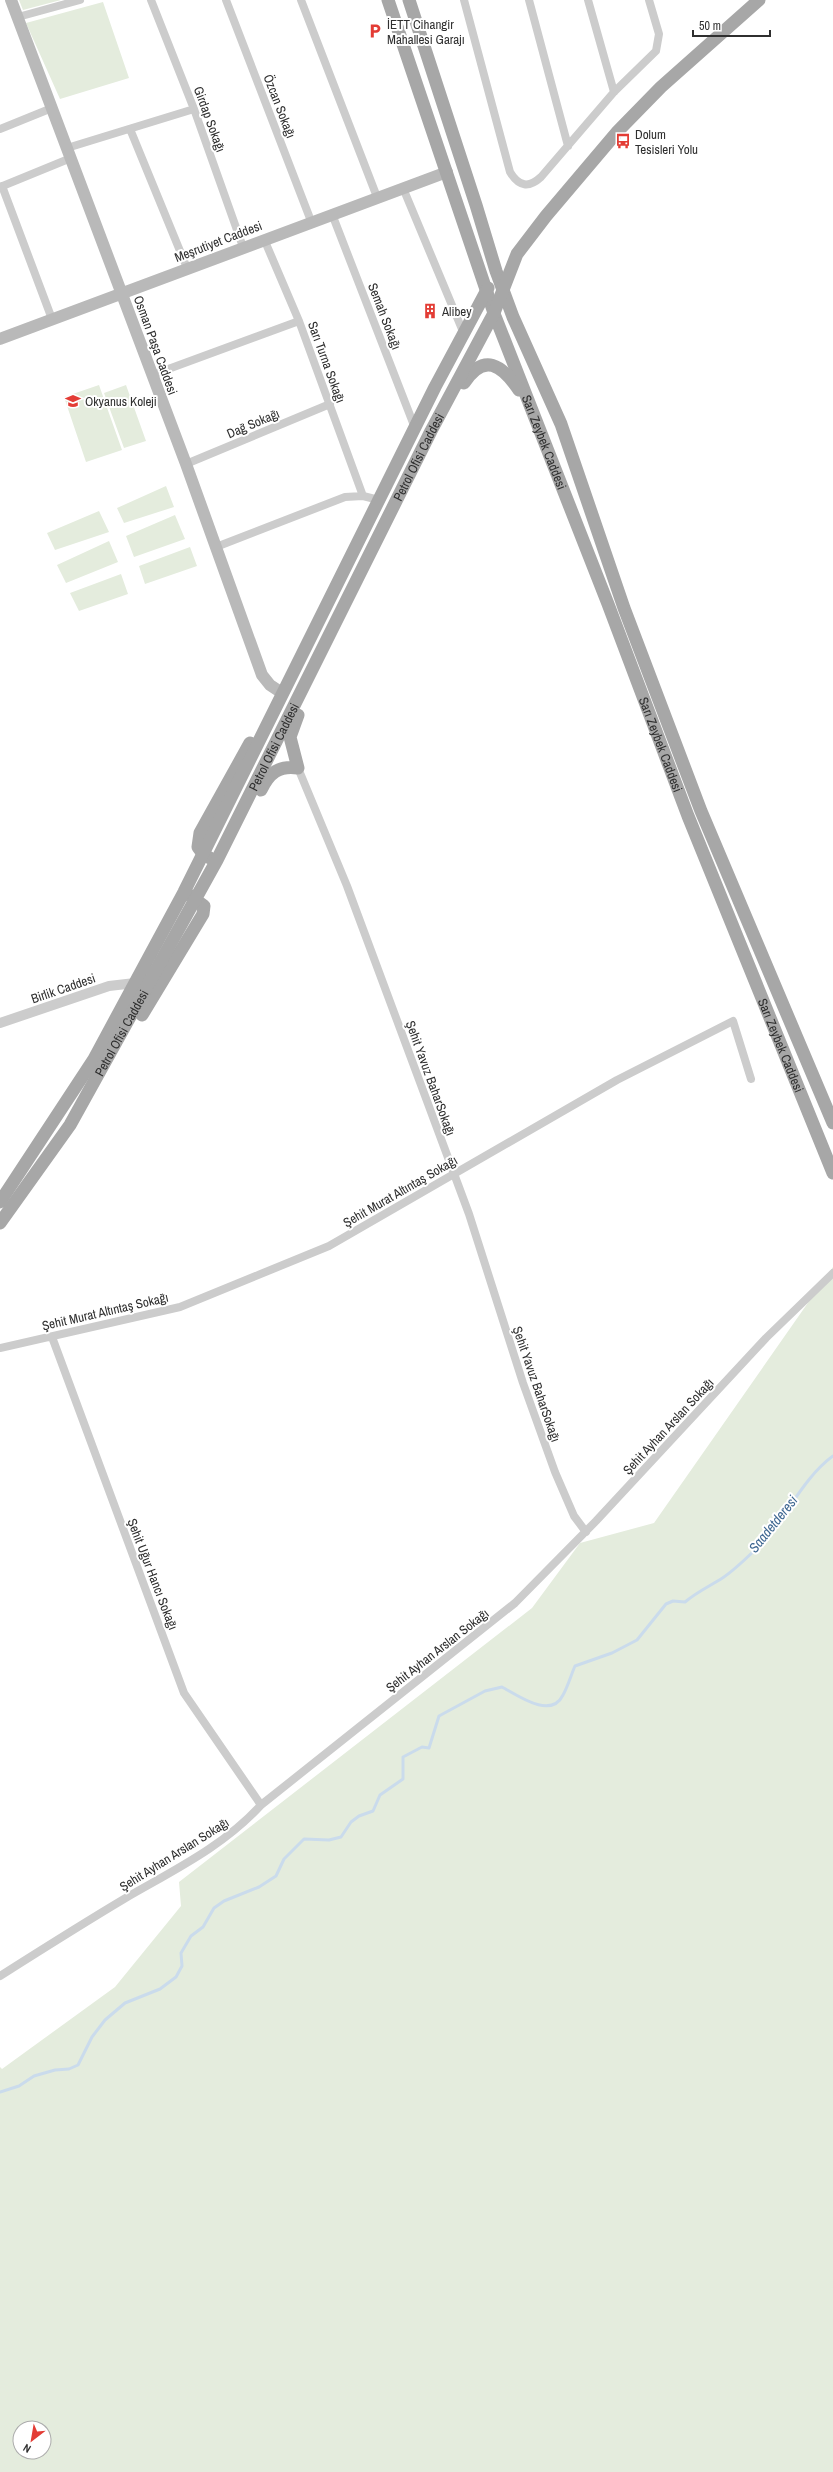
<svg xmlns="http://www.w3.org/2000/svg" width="833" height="2472" font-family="'Archivo Narrow',sans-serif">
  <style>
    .green { fill: #e4ecdd; fill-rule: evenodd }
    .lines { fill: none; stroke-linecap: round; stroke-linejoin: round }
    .stream { stroke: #cadbec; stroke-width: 3 }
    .minor { stroke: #ccc; stroke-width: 8 }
    .tertiary { stroke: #ccc; stroke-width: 10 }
    .secondary { stroke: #b9b9b9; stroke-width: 12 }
    .primary { stroke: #a7a7a7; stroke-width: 13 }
    .labels { text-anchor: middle; stroke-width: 4; stroke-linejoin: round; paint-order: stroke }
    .poi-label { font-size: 13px; fill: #2f2f2f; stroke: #fff; text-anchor: start }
    .street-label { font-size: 13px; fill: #2f2f2f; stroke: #fff }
    .water-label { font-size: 14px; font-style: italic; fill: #3e6791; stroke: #fff }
  </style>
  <rect width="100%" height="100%" fill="#fff"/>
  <path class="green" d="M19,0H61L23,10Z
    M103,2L129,78L60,99L26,23Z
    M99,385L122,450L86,462L64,397Z
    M126,385L146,441L124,448L104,393Z
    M166,486L174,507L124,523L117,508Z
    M99,511L109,532L55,550L47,533Z
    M175,515L185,539L134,557L126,536Z
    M109,541L118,562L66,583L57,565Z
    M190,547L197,566L145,584L139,566Z
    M121,574L128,594L79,611L70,593Z
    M833,1267V2472H0V2067L2,2069L115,1987L181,1906L179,1882L532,1608L580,1543L654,1523ZM20,2428H44V2452H20Z"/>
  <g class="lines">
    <path class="stream" d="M0,2092L19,2086L34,2076L55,2070L69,2069L78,2065L92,2037L105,2020L125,2003L160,1989L176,1977L182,1966L181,1953L191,1936L203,1927L214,1908L224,1901L259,1887L276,1876L284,1859L304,1839L329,1840L341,1837L351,1822L359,1816L373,1811L380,1795L403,1779V1757L422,1747L429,1748L439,1716L485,1691L502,1687C517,1695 551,1720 563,1695C568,1686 571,1675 575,1666L612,1653L637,1640L666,1604L673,1601L685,1602C697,1592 708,1587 721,1579C735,1570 750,1555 762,1543C787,1516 803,1478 833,1456"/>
    <path class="minor" d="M151,0L194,109L243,247
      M226,0L311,221
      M301,0L377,197
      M464,0L510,172C519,187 529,188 541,177L614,92L656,51L659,34L649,0
      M529,0L568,146
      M588,0L614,92
      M18,17L80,0
      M0,129L52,108
      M130,129L187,268
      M67,148L194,109
      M2,186L52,319
      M0,187L71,158
      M403,188L464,334
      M332,214L415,428
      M264,239L299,321L363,496
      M152,375L299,321
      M186,464L330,404
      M216,547L345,497L363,496L379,500
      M298,768L347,886L469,1214L523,1383L555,1472L574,1516L586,1532
      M52,1337L184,1693L261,1805
      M0,1348L180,1307L329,1246L617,1080L733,1021L751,1079
      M0,1976C41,1950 82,1924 124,1899C172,1871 223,1847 261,1805L515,1603L596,1521L766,1338L833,1273"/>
    <path class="tertiary" d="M0,1023L109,986L135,983"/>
    <path class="secondary" d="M11,0L186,464L262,675L270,685L282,693
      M0,339L447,172"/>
    <g class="primary">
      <path id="s1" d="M388,0L495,316L608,604L688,816L833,1173"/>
      <path d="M409,0L476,205L496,271L513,317L561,424L624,608L701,811L833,1123"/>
      <path d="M464,383C484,352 502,365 519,390"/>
      <path d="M261,790C269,773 279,765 298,768L290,737L298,715"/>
      <path d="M210,858L204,855L198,847L200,833L250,743"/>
      <path d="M142,1015L203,914L204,906L189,895"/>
      <path d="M0,1202L94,1059L184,892L435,387L488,288"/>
      <path id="s2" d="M0,1223L70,1125L217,860L431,431L494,313L517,254L546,216L618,131L661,87L759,0"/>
    </g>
  </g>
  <defs>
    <g id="parking-bare" transform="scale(1.2)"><path d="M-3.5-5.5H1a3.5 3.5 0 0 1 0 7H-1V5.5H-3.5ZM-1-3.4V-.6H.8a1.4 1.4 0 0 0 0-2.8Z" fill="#e33c35" stroke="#fff" stroke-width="2.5" paint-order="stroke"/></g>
    <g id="bus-bare" transform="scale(1.2)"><path d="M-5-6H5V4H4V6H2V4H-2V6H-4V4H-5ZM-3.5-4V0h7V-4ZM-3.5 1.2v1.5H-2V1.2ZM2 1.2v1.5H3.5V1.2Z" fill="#e33c35" stroke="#fff" stroke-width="2.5" paint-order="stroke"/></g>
    <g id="building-bare" transform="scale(1.2)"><path d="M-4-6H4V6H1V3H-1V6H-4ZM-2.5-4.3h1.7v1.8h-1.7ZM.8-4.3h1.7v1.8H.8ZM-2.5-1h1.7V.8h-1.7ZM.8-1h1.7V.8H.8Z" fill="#e33c35" stroke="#fff" stroke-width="2.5" paint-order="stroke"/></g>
    <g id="school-bare" transform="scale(1.2)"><path d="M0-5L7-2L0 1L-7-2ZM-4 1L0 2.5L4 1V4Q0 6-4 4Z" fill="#e33c35" stroke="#fff" stroke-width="2.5" paint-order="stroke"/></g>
  </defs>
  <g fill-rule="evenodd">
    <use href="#parking-bare" x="375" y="31"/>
    <use href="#bus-bare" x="623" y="141"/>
    <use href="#building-bare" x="430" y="311"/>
    <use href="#school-bare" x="73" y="401"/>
  </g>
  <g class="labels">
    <g class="poi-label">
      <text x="387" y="29">İETT Cihangir<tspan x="387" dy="15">Mahallesi Garajı</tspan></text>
      <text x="635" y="139">Dolum<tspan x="635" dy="15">Tesisleri Yolu</tspan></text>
      <text x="442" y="316">Alibey</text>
      <text x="85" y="406">Okyanus Koleji</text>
    </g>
    <g class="street-label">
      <text transform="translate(280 106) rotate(69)" y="5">Özcan Sokağı</text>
      <text transform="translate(210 119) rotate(70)" y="5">Girdap Sokağı</text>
      <text transform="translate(218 241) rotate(-21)" y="5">Meşrutiyet Caddesi</text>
      <text transform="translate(385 316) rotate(69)" y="5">Semah Sokağı</text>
      <text transform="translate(156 345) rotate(70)" y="5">Osman Paşa Caddesi</text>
      <text transform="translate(327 362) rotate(70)" y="5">Sarı Turna Sokağı</text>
      <text transform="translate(253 423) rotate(-23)" y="5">Dağ Sokağı</text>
      <text dy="5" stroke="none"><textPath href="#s1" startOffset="469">Sarı Zeybek Caddesi</textPath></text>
      <text dy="5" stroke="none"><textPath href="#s2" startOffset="874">Petrol Ofisi Caddesi</textPath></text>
      <text dy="5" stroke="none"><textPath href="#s1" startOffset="793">Sarı Zeybek Caddesi</textPath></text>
      <text dy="5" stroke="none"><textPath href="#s2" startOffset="550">Petrol Ofisi Caddesi</textPath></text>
      <text transform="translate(63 988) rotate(-19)" y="5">Birlik Caddesi</text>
      <text dy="5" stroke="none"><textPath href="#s2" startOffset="226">Petrol Ofisi Caddesi</textPath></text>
      <text dy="5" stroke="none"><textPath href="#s1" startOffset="1117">Sarı Zeybek Caddesi</textPath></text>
      <text transform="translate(431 1078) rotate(70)" y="5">Şehit Yavuz BaharSokağı</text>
      <text transform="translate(400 1191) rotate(-30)" y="5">Şehit Murat Altıntaş Sokağı</text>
      <text transform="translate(105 1311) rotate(-13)" y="5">Şehit Murat Altıntaş Sokağı</text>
      <text transform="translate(537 1384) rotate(71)" y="5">Şehit Yavuz BaharSokağı</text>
      <text transform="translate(668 1426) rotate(-47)" y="5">Şehit Ayhan Arslan Sokağı</text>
      <text transform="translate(153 1574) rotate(69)" y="5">Şehit Uğur Hancı Sokağı</text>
      <text transform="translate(437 1650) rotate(-38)" y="5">Şehit Ayhan Arslan Sokağı</text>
      <text transform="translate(174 1854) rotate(-32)" y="5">Şehit Ayhan Arslan Sokağı</text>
    </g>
    <g class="water-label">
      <text transform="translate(773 1524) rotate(-51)" y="5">Saadetderesi</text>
    </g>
  </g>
  <g transform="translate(32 2440) rotate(211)"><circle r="19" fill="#ffffff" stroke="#acacac"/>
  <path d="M0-3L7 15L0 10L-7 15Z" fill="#e33c35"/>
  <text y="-6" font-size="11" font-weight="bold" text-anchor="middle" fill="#2f2f2f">N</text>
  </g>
  <path d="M693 30v6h77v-6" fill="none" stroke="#2f2f2f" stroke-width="2"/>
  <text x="699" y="30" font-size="12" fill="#2f2f2f" stroke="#ffffff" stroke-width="3" paint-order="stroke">50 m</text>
</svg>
